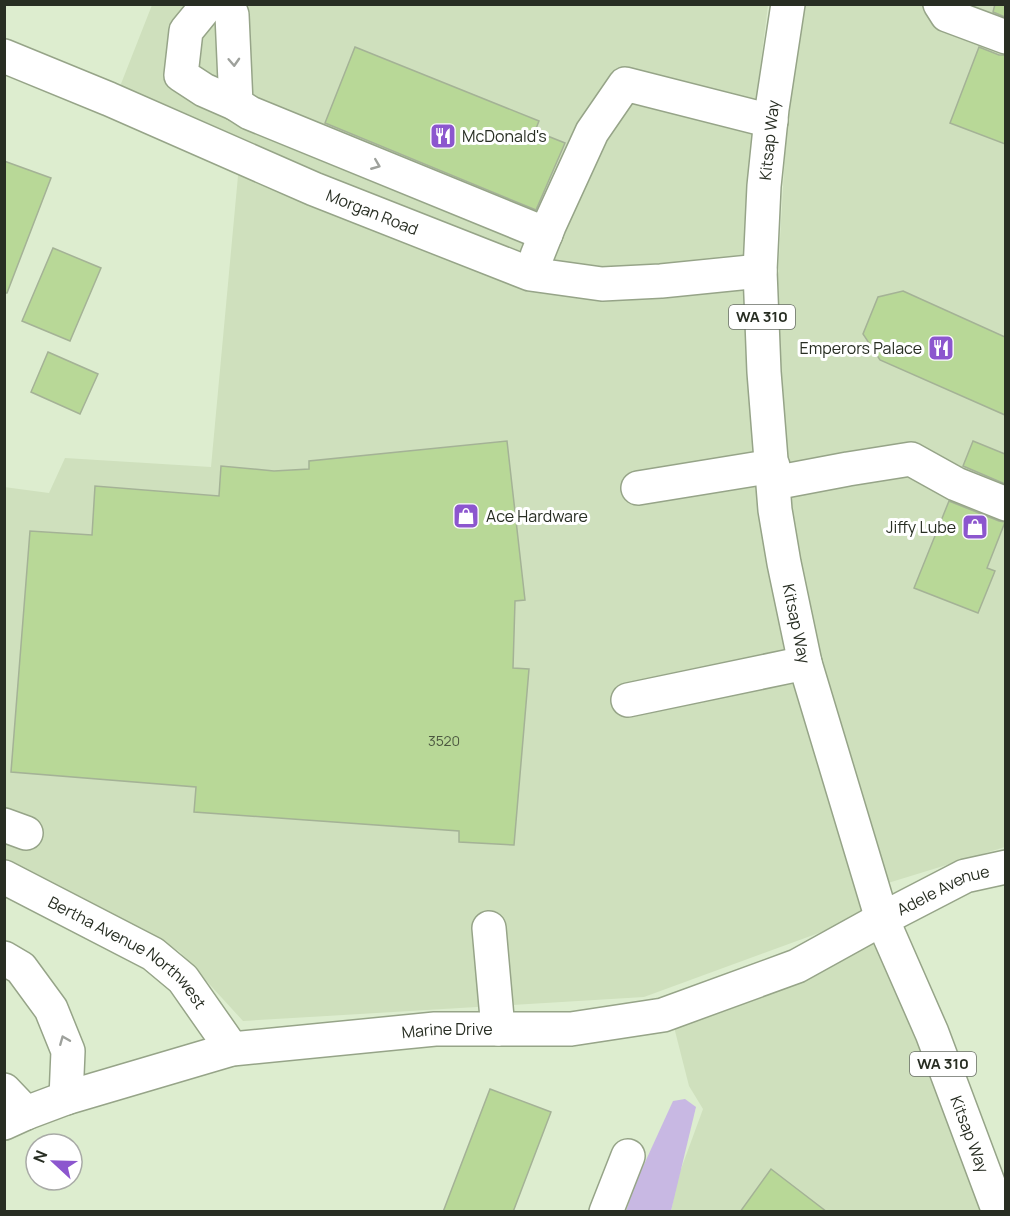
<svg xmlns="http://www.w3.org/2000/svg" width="1010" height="1216" font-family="Manrope,sans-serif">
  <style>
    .built { fill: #cfe0bd }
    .green { fill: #c8b8e3 }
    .building { fill: #b8d897; stroke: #a4b296; stroke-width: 1.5 }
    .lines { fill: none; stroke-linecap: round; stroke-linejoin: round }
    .minor-casing { stroke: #96a488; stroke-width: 36 }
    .major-casing { stroke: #96a488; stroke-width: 36 }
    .minor { stroke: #fff; stroke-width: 33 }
    .major { stroke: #fff; stroke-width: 33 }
    .oneway { stroke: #9ea19c }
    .labels { text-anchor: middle; stroke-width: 6; stroke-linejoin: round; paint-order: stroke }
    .number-label { font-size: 14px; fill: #4c5840 }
    .shield { fill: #fff; stroke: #686d65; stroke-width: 1.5 }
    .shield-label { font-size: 15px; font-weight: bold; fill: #282e23 }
    .poi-label { font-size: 16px; fill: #282e23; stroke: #fff; text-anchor: start }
    .street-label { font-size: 16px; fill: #282e23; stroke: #fff }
  </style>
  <rect width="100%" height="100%" fill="#ddedcf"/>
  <path class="built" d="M152,5H768L754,117L751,263L559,273L117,94Z
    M805,5H1005V847L888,883L813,660L783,462L775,325L788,101Z
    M239,165L528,282L752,279L763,468L868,915L644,997L243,1021L179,951L5,863L4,487L49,493L65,458L211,467Z
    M878,939L984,1211L671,1212L677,1180L703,1109L689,1086L674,1027Z"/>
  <path class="green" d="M685,1099L696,1107L671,1211H626L636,1182L673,1101Z"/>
  <path class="building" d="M995,4H1005V17L993,12Z
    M355,47L539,121L535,131L565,143L536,210L325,123Z
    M979,47L999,55H1005V144L950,123Z
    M4,161L51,178L7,293H4Z
    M53,248L101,268L70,341L22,321Z
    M903,291L1005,337V415L880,360L863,334L878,297Z
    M48,352L98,374L80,414L31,392Z
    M507,441L525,600L515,601L513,668L529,669L514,845L459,842V831L194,812L196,787L11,772L30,531L92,535L95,486L219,496L221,466L274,471L309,469V461Z
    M973,441L1005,454V484L963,466Z
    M949,501L999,521L1005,522L987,568L995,571L978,613L914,588Z
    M490,1089L551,1112L513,1212H443Z
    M771,1169L827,1212H740Z"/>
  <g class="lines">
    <g class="minor-casing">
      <g id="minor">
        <path d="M210,4L204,9L186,31L181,75L204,90L236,104"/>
        <path d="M228,4L232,15L236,104L250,113L546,234"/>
        <path d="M940,4L947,15L1006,37"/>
        <path id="s1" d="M4,56L109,99L314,189L530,274L602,284L661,281L760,271"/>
        <path d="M537,256L549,226L592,132L625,84L771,121"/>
        <path d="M774,483L848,469L911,459L956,484L1006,504"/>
        <path d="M638,488L773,466"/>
        <path d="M628,700L805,663"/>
        <path d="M4,825L26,833"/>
        <path id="s2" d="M4,877L153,954L183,979L232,1049"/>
        <path d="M489,928L498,1029"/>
        <path d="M4,958L21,968L51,1009L68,1051L66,1098"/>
        <path d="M4,1090L26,1113"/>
        <path id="s3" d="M4,1123L26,1113L66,1098L232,1049L435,1029H571L663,1015L797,966L882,919"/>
        <path d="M606,1212L628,1156"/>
      </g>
    </g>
    <g class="major-casing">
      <g id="major">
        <path id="s4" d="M788,4L772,109L764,186L760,271L764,372L775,510L784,563L805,663L882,919L932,1033L999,1212"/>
        <path id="s5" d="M882,919L965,876L1006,867"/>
      </g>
    </g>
    <use href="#minor" class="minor"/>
    <use href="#major" class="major"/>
  </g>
  <defs><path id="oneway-chevron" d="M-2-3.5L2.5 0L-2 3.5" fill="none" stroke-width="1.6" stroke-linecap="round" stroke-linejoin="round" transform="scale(1.5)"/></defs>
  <g class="oneway">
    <use href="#oneway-chevron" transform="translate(234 62) rotate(87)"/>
    <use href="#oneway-chevron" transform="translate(376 165) rotate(22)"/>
    <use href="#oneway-chevron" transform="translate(64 1040) rotate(-112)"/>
  </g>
  <defs>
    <g id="restaurant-square" transform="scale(1.35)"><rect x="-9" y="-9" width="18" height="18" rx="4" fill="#8c56ce" stroke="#fff"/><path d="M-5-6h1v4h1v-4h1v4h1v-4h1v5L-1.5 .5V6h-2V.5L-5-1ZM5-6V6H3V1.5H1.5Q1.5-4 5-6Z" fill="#fff"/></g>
    <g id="shop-square" transform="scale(1.35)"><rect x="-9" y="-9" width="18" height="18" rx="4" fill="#8c56ce" stroke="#fff"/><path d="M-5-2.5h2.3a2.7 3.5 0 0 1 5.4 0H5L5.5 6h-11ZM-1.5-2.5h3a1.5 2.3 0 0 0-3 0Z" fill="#fff"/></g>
  </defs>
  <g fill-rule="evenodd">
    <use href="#restaurant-square" x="443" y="136"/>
    <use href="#restaurant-square" x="941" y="348"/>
    <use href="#shop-square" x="466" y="516"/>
    <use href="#shop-square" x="975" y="527"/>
  </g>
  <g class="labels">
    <g class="number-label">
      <text x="444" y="746">3520</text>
    </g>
    <g class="shield">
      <rect x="729" y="305" width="66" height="24" rx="4.5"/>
      <rect x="910" y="1052" width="66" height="24" rx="4.5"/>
    </g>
    <g class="shield-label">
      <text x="762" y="322">WA 310</text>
      <text x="943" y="1069">WA 310</text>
    </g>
    <g class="poi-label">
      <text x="462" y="142">McDonald's</text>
      <text x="922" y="354" text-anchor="end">Emperors Palace</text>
      <text x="486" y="522">Ace Hardware</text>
      <text x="956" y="533" text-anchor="end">Jiffy Lube</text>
    </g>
    <g class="street-label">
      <text transform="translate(769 140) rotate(-84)" y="6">Kitsap Way</text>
      <text dy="6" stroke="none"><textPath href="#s1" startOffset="400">Morgan Road</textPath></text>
      <text dy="6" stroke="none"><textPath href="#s4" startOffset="624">Kitsap Way</textPath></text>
      <text dy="6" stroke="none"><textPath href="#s5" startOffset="68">Adele Avenue</textPath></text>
      <text dy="6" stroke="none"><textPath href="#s2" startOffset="146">Bertha Avenue Northwest</textPath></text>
      <text dy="6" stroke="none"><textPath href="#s3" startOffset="456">Marine Drive</textPath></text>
      <text dy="6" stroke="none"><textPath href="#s4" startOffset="1164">Kitsap Way</textPath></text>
    </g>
  </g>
  <rect width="1010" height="1216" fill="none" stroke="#282e23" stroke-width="12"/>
  <g transform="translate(54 1162) rotate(292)"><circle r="28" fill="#ffffff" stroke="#a9aba7" stroke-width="1.5"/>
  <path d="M0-4.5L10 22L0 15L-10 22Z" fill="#8c56ce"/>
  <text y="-9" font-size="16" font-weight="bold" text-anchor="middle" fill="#282e23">N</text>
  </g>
</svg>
